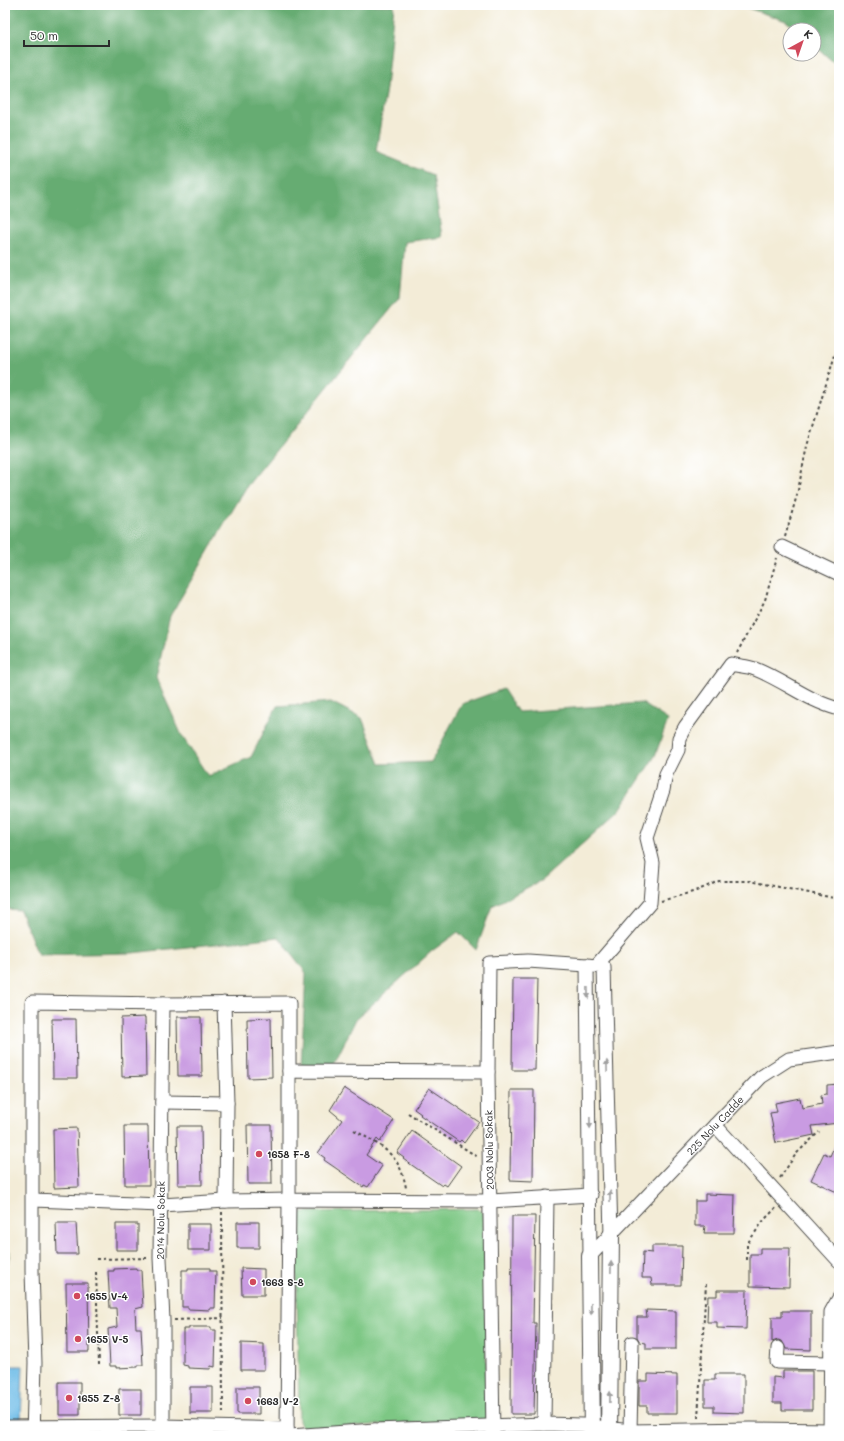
<svg xmlns="http://www.w3.org/2000/svg" width="844" height="1441" font-family="Mali,sans-serif">
  <style>
    .green { fill: #7dc784; stroke: #547958 }
    .forest { fill: #66ac72; stroke: #486c4e }
    .water { fill: #6cbbe7; stroke: #4c7389 }
    .building { fill: #c99be2 }
    .lines { fill: none; stroke-linecap: round; stroke-linejoin: round }
    .minor-casing { stroke: #494845; stroke-width: 15 }
    .tertiary-casing { stroke: #494845; stroke-width: 18 }
    .path { stroke: #494845; stroke-width: 2; stroke-dasharray: 3 3; stroke-linecap: butt }
    .minor { stroke: #fff; stroke-width: 13 }
    .tertiary { stroke: #fff; stroke-width: 16 }
    .oneway { fill: #a0a0a0 }
    .poi-dot { fill: #d1495b; stroke: #fff; stroke-width: 1.5 }
    .labels { text-anchor: middle; stroke-width: 3; stroke-linejoin: round; paint-order: stroke }
    .street-label { font-size: 10px; fill: #2b2b2b; stroke: #fff }
    .poi-label { font-size: 10px; font-weight: bold; fill: #2b2b2b; stroke: #fff; text-anchor: start }
  </style>
  <rect width="100%" height="100%" fill="#fff"/>
  <filter id="ink" filterUnits="userSpaceOnUse"><feTurbulence type="fractalNoise" baseFrequency=".025" numOctaves="2"/><feDisplacementMap in="SourceGraphic" scale="8" xChannelSelector="R" yChannelSelector="G"/><feConvolveMatrix kernelMatrix="1 2 1 2 8 2 1 2 1" color-interpolation-filters="sRGB"/></filter>
  <filter id="wash" filterUnits="userSpaceOnUse"><feTurbulence type="fractalNoise" baseFrequency=".012" numOctaves="4" result="noise"/><feDisplacementMap in="SourceGraphic" scale="16" xChannelSelector="R" yChannelSelector="G"/><feGaussianBlur stdDeviation="0.9" result="paint"/><feColorMatrix in="noise" values="0 0 0 0 0 0 0 0 0 0 0 0 0 0 0 0 0 1.4 0 .05"/><feComposite in="paint" operator="in"/></filter>
  <g filter="url(#wash)">
    <rect width="100%" height="100%" fill="#f3ecd7"/>
    <path class="green" d="M478,1209L483,1212L484,1217L487,1420L302,1428L299,1421L296,1217L300,1212Z
      M486,1432L487,1436H392V1435Z"/>
    <path class="forest" d="M5,5H394L386,88L376,152L433,175L442,237L405,242L400,298L247,486L170,616L156,678L182,736L208,776L251,757L277,706L331,702L362,718L380,764L431,762L462,704L503,689L518,712L642,703L668,720L655,756L619,811L542,880L492,906L476,950L458,932L432,951L356,1019L333,1066L301,1067L306,973L279,937L132,953L38,955L20,910L5,909Z
      M739,5H839V67L814,45V30H797L786,21Z
      M5,1246L10,1252L5,1276Z"/>
    <path class="water" d="M5,1366H23L21,1422H5Z"/>
    <g id="blocks">
      <path class="building" d="M513,979H537L535,1070H512Z
        M145,1017L146,1076L122,1077L121,1018Z
        M177,1017H201L202,1076H178Z
        M271,1018L272,1077L248,1078L247,1019Z
        M52,1019H76L77,1078H53Z
        M839,1084V1123L812,1126L814,1135L776,1143L770,1113L777,1112L775,1103L800,1098L802,1108L822,1104L821,1095L827,1094V1085Z
        M344,1088L394,1120L380,1142L377,1139L366,1155L382,1166L368,1187L364,1185L363,1187L324,1160L325,1158L318,1153L342,1120L330,1110Z
        M429,1088L479,1122L464,1143L461,1140L459,1142L420,1115L421,1114L414,1109Z
        M511,1090H534L533,1181L510,1180Z
        M247,1125H271L272,1184H248Z
        M124,1126H148L149,1185H125Z
        M177,1126H201L202,1185H178Z
        M77,1128L79,1187L54,1188L53,1129Z
        M412,1131L461,1166L447,1186L444,1184L442,1186L403,1159L404,1158L397,1153Z
        M839,1136V1193L811,1180L824,1153L830,1156Z
        M705,1194L735,1195L734,1233H704L705,1226H695V1201H705Z
        M512,1216H535L533,1323H536L534,1414H511Z
        M237,1222H259V1248H237Z
        M56,1223H76L78,1254H57Z
        M116,1224H138V1250H116Z
        M188,1224H211V1250H188Z
        M652,1246H682L681,1285H652L651,1278H642L643,1252L652,1253Z
        M760,1248H790L789,1287L750,1286V1254H760Z
        M136,1268V1270H141L143,1307L135,1309L136,1328H141L143,1365H138V1367L116,1368V1366H110L108,1329L117,1327L116,1308H110L108,1271H114V1269Z
        M188,1268H210V1271H216L215,1308H210V1310L188,1309V1307H182V1270H188Z
        M241,1268L264,1269V1295H242Z
        M66,1283H88L89,1352H67Z
        M717,1290H747L746,1329L717,1328V1322H707L708,1296H717Z
        M646,1310L676,1311V1349H646V1343L640,1342L637,1337V1317H647Z
        M782,1311H811V1350L786,1349L782,1341L778,1340L772,1342V1317H782Z
        M189,1327H211V1330H216L215,1367L211,1366L210,1369L188,1368V1366L183,1365V1329H189Z
        M241,1343L264,1344V1370H241Z
        M783,1371H812V1410H782V1403H773V1377L783,1378Z
        M648,1374L677,1375V1413H647V1406H639V1381H648Z
        M715,1374H744V1413L714,1412V1406H705V1380H715Z
        M59,1382H80V1415H59Z
        M190,1387H213V1413H190Z
        M237,1387H259V1414H237Z
        M119,1389H141V1415H119Z"/>
    </g>
  </g>
  <g filter="url(#ink)">
    <use href="#blocks" fill-opacity="0" stroke="#494845" stroke-width="1"/>
    <g class="lines">
      <g class="minor-casing">
        <g id="minor">
          <path d="M782,547L839,574"/>
          <path d="M596,966L650,903L653,863L647,838L663,790L666,774L678,750L679,738L685,727L731,664C738,666 748,666 755,669C785,681 808,701 839,709"/>
          <path d="M224,1003L227,1103L226,1201"/>
          <path d="M488,1072L289,1071V1200L491,1201L591,1195"/>
          <path d="M162,1102L227,1103"/>
          <path d="M715,1125L839,1261"/>
          <path d="M33,1200L161,1205L226,1201L289,1200L287,1436"/>
          <path d="M590,1256L587,965L604,967L611,1235"/>
          <path id="s1" d="M590,1256L761,1077L789,1059L839,1052"/>
          <path d="M778,1348L777,1362L830,1363"/>
          <path d="M544,1424L547,1197"/>
          <path d="M5,1427L163,1426L287,1429"/>
          <path d="M630,1431L632,1343"/>
          <path d="M33,1436L35,1363L32,1271V1002L163,1004L289,1003V1071"/>
          <path id="s2" d="M161,1436L163,1426V1320L160,1258L163,1004"/>
          <path d="M290,1436L375,1430"/>
          <path d="M379,1436L375,1430L544,1424L582,1425L630,1431L751,1429L830,1430"/>
          <path d="M493,1436L488,1072L489,963L528,961L587,965"/>
          <path d="M830,1436L831,1312L839,1298"/>
        </g>
      </g>
      <g class="tertiary-casing">
        <path id="tertiary" d="M590,1256L592,1436
          M609,1436L611,1235"/>
      </g>
      <path class="path" d="M785,537L797,495L807,446L839,342
        M737,653L765,600L777,558
        M661,901L696,891L719,881H749L839,899
        M408,1113L478,1157
        M354,1130C382,1147 400,1153 406,1188
        M780,1178L796,1154L819,1132
        M222,1212L223,1416
        M96,1259L148,1258
        M747,1260V1244L764,1220L776,1208
        M96,1272L99,1364
        M174,1320L223,1318
        M698,1418L706,1284"/>
      <use href="#minor" class="minor"/>
      <use href="#tertiary" class="tertiary"/>
    </g>
    <defs><path id="oneway-solid" d="M-6-.8H1V-3.2L6.5 0L1 3.2V.8H-6Z"/></defs>
    <g class="oneway">
      <use href="#oneway-solid" transform="translate(588 993) rotate(89)"/>
      <use href="#oneway-solid" transform="translate(607 1066) rotate(-91)"/>
      <use href="#oneway-solid" transform="translate(590 1123) rotate(89)"/>
      <use href="#oneway-solid" transform="translate(610 1196) rotate(-91)"/>
      <use href="#oneway-solid" transform="translate(611 1267) rotate(-89)"/>
      <use href="#oneway-solid" transform="translate(591 1309) rotate(89)"/>
      <use href="#oneway-solid" transform="translate(610 1397) rotate(-89)"/>
    </g>
  </g>
  <g class="poi-dot">
    <circle cx="259" cy="1154" r="4"/>
    <circle cx="253" cy="1282" r="4"/>
    <circle cx="77" cy="1296" r="4"/>
    <circle cx="78" cy="1339" r="4"/>
    <circle cx="69" cy="1398" r="4"/>
    <circle cx="248" cy="1401" r="4"/>
  </g>
  <g class="labels">
    <g class="street-label">
      <text dy="4" stroke="none"><textPath href="#s1" startOffset="181">225 Nolu Cadde</textPath></text>
      <text transform="translate(489 1150) rotate(-91)" y="4">2003 Nolu Sokak</text>
      <text dy="4" stroke="none"><textPath href="#s2" startOffset="216">2014 Nolu Sokak</textPath></text>
    </g>
    <g class="poi-label">
      <text x="267" y="1158">1658 F-8</text>
      <text x="261" y="1286">1663 S-8</text>
      <text x="85" y="1300">1655 V-4</text>
      <text x="86" y="1343">1655 V-5</text>
      <text x="77" y="1402">1655 Z-8</text>
      <text x="256" y="1405">1663 V-2</text>
    </g>
  </g>
  <rect width="844" height="1441" fill="none" stroke="#fff" stroke-width="20"/>
  <g transform="translate(802 42) rotate(40)"><circle r="19" fill="#ffffff" stroke="#aaaaaa"/>
  <path d="M0-3L7 15L0 10L-7 15Z" fill="#d1495b"/>
  <text y="-6" font-size="11" font-weight="bold" text-anchor="middle" fill="#2b2b2b">K</text>
  </g>
  <path d="M24 40v6h85v-6" fill="none" stroke="#2b2b2b" stroke-width="2"/>
  <text x="30" y="40" font-size="12" fill="#2b2b2b" stroke="#ffffff" stroke-width="3" paint-order="stroke">50 m</text>
</svg>
